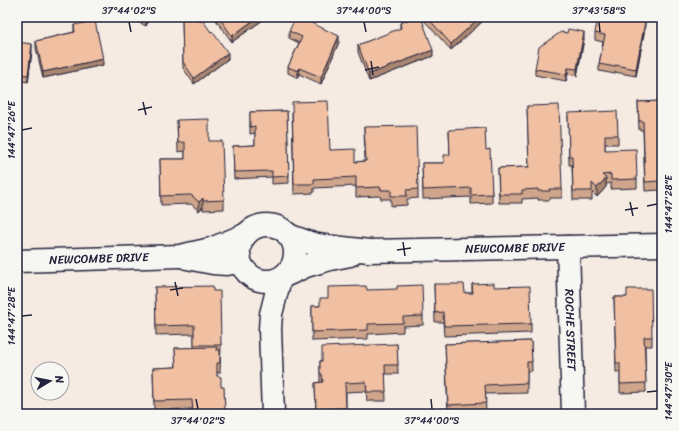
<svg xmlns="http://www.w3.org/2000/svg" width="679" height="431" font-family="Sriracha,sans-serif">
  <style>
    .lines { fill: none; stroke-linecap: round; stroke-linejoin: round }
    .minor-casing { stroke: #22223b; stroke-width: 25 }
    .minor { stroke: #f6f6f2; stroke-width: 22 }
    .wall { fill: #cfa58b; stroke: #22223b }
    .shaded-wall { fill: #a98671; stroke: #22223b }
    .building { fill: #f1c0a2; stroke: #22223b }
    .ticks { fill: none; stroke: #22223b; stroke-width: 1.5 }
    .labels { text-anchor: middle; stroke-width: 3; stroke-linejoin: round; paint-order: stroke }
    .street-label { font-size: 12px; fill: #22223b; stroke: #f6f6f2 }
    .neatline { fill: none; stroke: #22223b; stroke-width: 1.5 }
    .ticks-label { font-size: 10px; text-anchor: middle; fill: #22223b }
  </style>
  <rect width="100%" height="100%" fill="#f5ebe2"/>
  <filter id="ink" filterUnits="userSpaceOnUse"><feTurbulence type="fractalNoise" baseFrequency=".025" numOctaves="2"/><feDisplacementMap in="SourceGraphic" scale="8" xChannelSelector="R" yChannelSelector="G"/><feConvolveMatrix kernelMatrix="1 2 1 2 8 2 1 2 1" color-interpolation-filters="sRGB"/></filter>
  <g filter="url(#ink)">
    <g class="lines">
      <g class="minor-casing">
        <g id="minor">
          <circle cx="267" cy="253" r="28"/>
          <path id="s1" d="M288,235L313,244L325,246L369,251L662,245"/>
          <path id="s2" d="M568,247L573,414"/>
          <path d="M187,258L213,263L227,264L240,262"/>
          <path id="s3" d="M17,261L180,256L211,249L245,235"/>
          <path d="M284,276L306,266L330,259L350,255"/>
          <path d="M273,414L270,329L271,314L280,279"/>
        </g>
      </g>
      <use href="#minor" class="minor"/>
    </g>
    <path class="wall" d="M129,17H150L146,26Z
      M182,17L199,21L211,32L228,59L194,84L183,68Z
      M216,17H267L232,42L216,20Z
      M421,17H483V21L451,50Z
      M400,23L433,56L369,81L358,52V45L400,29Z
      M74,25L103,65L43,78L36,48V41L74,32Z
      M645,28L636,76L615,72V74L599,71V64L603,42L595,40V33Z
      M289,31L339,42L321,84L299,74L298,78L288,73V67L299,43L289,38Z
      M567,33L584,39L577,76L568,74L566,81L535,75V69Z
      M17,42L32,51L28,82L17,80Z
      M662,101V196H660V190L645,191L643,130H639L638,102Z
      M527,106L562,189V198H550V200H538V198L522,199V203H499L498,168L529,167Z
      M287,111L289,183L272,184V177L234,179L233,146L255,145V133L250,134V112Z
      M292,111L330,150L355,162L365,161L364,127L418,189V198L407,199V205L391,206V199H381L380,196L356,197V186L314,188V193L294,194Z
      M568,113L618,135V144H605V150L637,179V188L611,189V183L606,184V187L597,197L592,192V200H573L572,165H569Z
      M177,120L209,141L224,200V209L203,210V207L199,211L191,204L161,205L160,159H185V151L178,152Z
      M449,130L486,150L492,194V203L471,204V197L423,199L422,163H444L450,155Z
      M434,284L465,293H472V284L494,287L531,324V333L444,336L443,322H435Z
      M155,287L213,291L221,345L220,373L217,372V376L221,387L225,413L227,414H192V409L154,410L153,368L176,367L175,348H194V334L156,335Z
      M367,290L423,316V325L403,326V332L368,334V339L312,341V306H320L328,298Z
      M614,297H627L652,337V346H645L646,392L620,393V372H616Z
      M531,341L532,371H527V393L485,394L486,412L448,414L445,344Z
      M397,344L398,374H385L386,401H367L366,391L346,392V414H316L315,383L320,382V361Z"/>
    <path class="shaded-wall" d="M147,17H150L146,26V19Z
      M258,17H267L232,42V36Z
      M480,17H483V21L451,50V44Z
      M645,22V28L636,76V69Z
      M584,32V39L577,76V69Z
      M339,36V42L321,84V77Z
      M32,44V51L28,82V75Z
      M433,50V56L369,81V74Z
      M228,53V59L194,84V78Z
      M103,59V65L43,78V72Z
      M299,68V74L298,78V71Z
      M568,68V74L566,81V74Z
      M606,178V187L597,197V188Z
      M203,198V207L199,211V202Z"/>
    <path class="building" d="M182,17H199V21H203L211,32L212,31L228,53L194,78L183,62Z
      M219,17H258L232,36Z
      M296,17H299L339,36L321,77L299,68L298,71L288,67L302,37L289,31Z
      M416,17H421L433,50L369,74L358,45L401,28L400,23Z
      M427,17H480L451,44Z
      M598,17H622L645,22L636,69L615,65V67L599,64L605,35L595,33Z
      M95,21L103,59L43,72L36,41L75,32L74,25Z
      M568,29L584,32L577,69L568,68L566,74L535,69L539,47L561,32L567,33Z
      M17,42L32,44L28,75L17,74Z
      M328,101L330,150L355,149V162L366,161L364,127L416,126L418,189L406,190L407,196H391V190H381L380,187L356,188V177L314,179V184H294L292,102Z
      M662,101V187H660V181L645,182L643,121H639L638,102Z
      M559,105L562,189H549L550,191H538V189L522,190V194H499L498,168L529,167L527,106Z
      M287,111L289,176L272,177V171L234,172L233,146L255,145V126L250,127V112Z
      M617,111L618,135H605V150L636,149L637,179L611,180V174L602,175L606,178L597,188L592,183V191H573L572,156H569L568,113Z
      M209,119V141H222L224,200L203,201V198L199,202L191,195L161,196L160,159H185V142L178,143L177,120Z
      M485,128L486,150L490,149L492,194L471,195V188L423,190L422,163H444V155H450L449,130Z
      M494,283V287L530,286L531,324L444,326L443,312L435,313L434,284H464L465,293H473L472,284Z
      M422,285L423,316L403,317V323L368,324V330L312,332V306H320V298H328V287L366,286L367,290L397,289V286Z
      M213,286V291H220L221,345H194V325L156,326L155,287Z
      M627,289H651L652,337H644L646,383L620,384V363H616L614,297H627Z
      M531,341L532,362H527V383L485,385L486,403L448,405L445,344Z
      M397,344L398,365H385L386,392H367L366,382L345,383L346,408L316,409L315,383L323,382L322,374H320V361H322V347Z
      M217,347L216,350H220V363H217V376L221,377V387H224L225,413H227V414L193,413L192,400L154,401L153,368L176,367L175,348Z"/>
  </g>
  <path class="ticks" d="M129,22L131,32M364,22L366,32M599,22L600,32M371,61L373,75M365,70L379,67M143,102L146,115M138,110L152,107M22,130L32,128M630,202L633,216M647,206L657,204M625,210L638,208M403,242L405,256M397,250L411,248M175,282L178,296M170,290L183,288M22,316L32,315M647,392L657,391M196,399L198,409M431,399L432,409"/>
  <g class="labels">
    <g class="street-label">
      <text dy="4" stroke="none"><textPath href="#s1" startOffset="229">NEWCOMBE DRIVE</textPath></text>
      <text dy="4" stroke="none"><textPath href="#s3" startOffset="82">NEWCOMBE DRIVE</textPath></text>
      <text dy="4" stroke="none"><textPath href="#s2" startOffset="83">ROCHE STREET</textPath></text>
    </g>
  </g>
  <rect width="679" height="431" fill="none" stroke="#f6f6f2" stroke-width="44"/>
  <g transform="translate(50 381) rotate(80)"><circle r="19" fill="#f6f6f2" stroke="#a1a1a9"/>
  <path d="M0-3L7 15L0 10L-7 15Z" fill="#22223b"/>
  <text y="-6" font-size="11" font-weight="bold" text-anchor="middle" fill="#22223b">N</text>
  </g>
  <rect x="22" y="22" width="635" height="387" class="neatline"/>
  <g class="ticks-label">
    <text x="129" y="14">37°44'02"S</text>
    <text x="364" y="14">37°44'00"S</text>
    <text x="599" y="14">37°43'58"S</text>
    <text transform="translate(11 130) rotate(-90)" y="4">144°47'26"E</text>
    <text transform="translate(668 204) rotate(-90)" y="4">144°47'28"E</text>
    <text transform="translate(11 316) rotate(-90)" y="4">144°47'28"E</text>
    <text transform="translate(668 391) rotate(-90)" y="4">144°47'30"E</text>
    <text x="198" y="424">37°44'02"S</text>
    <text x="432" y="424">37°44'00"S</text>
  </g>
</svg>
